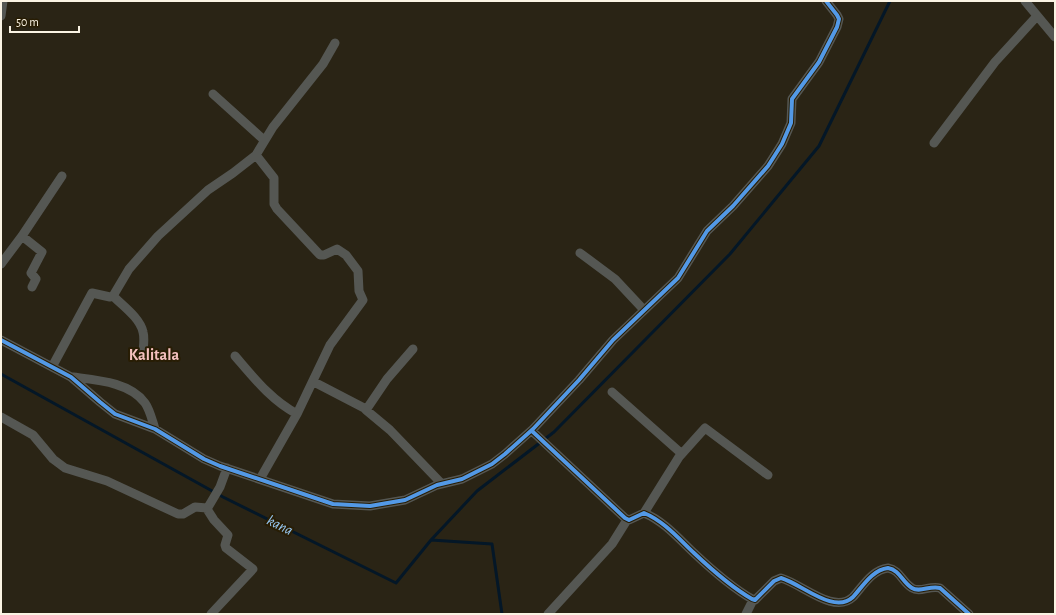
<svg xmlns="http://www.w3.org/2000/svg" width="1056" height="615" font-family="'Alegreya Sans',sans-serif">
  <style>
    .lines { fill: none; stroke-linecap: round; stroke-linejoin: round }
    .stream { stroke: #041727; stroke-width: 3 }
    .minor { stroke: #555753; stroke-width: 9 }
    .cycleway-casing { stroke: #281d04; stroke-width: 6 }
    .cycleway { stroke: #5399e6; stroke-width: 4 }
    .labels { text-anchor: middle; stroke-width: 4; stroke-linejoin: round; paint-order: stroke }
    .water-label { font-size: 15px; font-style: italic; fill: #96c6f0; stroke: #281d04 }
    .quarter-label { font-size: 16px; font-weight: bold; fill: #f5c1be; stroke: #281d04 }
  </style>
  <rect width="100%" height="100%" fill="#2a2415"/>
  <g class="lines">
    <path class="stream" d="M1,374L223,497L396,583L431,540L492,544L502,614
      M431,540L477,491L554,432L730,254L819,146L890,1"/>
    <path class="minor" d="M1025,1L1055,37
      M1,16L3,1
      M213,94L264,140
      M934,143L995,62L1037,16
      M22,236L42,252L31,273L36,279L32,287
      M580,253L615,279L644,310
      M1,264L22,236L62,176
      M113,296C123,306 140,318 143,332C145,339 143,347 143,354
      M1,340L71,377L100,402L115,414L155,429L204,459L220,466L333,504L370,506L405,500L437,485L462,479L492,464L505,454L533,429L579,380L613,340L678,278L707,231L733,206L768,166L782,144L791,123L792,99L819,62L837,27L839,19L837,15L826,1
      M413,349L387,379L366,410L390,430L442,484
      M235,356C254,378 271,400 297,414
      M52,367L92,293L110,297L113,296L129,269L158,236L208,190L233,173L256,155
      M73,377C96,380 130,382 145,403C150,410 152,420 155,429
      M314,382L366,409
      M612,392L682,454
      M1,417L33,435L53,459L65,468L107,481L178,514H183L195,507L207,508
      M532,431L625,518L629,520L644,513C664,521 680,540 694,553C712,570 731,587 752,599L755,600L774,581L781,578C802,584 834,615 853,597C863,586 872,570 888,568C900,570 902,582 912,588C920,593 930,585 940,588L969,614
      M260,479L297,414L330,345L363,300L359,291L358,271L346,255L337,249L324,255H320L277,209L274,204V178L256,155L273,127L323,64L335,43
      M644,513L679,457L705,428L768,475
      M211,614L253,569L226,548L225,545L228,535L214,520L207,509L220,487L227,468
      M548,614L612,544L627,520
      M746,614L753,600"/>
    <g class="cycleway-casing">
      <path id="cycleway" d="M1,340L71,377L100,402L115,414L155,429L204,459L220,466L333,504L370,506L405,500L437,485L462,479L492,464L505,454L533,429L579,380L613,340L678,278L707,231L733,206L768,166L782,144L791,123L792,99L819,62L837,27L839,19L837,15L826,1
        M532,431L625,518L629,520L644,513C664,521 680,540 694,553C712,570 731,587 752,599L755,600L774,581L781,578C802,584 834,615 853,597C863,586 872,570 888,568C900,570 902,582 912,588C920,593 930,585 940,588L969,614"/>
    </g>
    <use href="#cycleway" class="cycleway"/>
  </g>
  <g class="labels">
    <g class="water-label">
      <text transform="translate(280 525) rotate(26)" y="5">kana</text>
    </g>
    <g class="quarter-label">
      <text x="154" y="360">Kalitala</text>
    </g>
  </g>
  <rect width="1056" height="615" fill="none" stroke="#faf3e3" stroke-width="4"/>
  <path d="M10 26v6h69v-6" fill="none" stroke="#faf3e3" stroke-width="2"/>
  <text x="16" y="26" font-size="12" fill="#faf3e3" stroke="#281d04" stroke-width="3" paint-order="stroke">50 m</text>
</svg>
